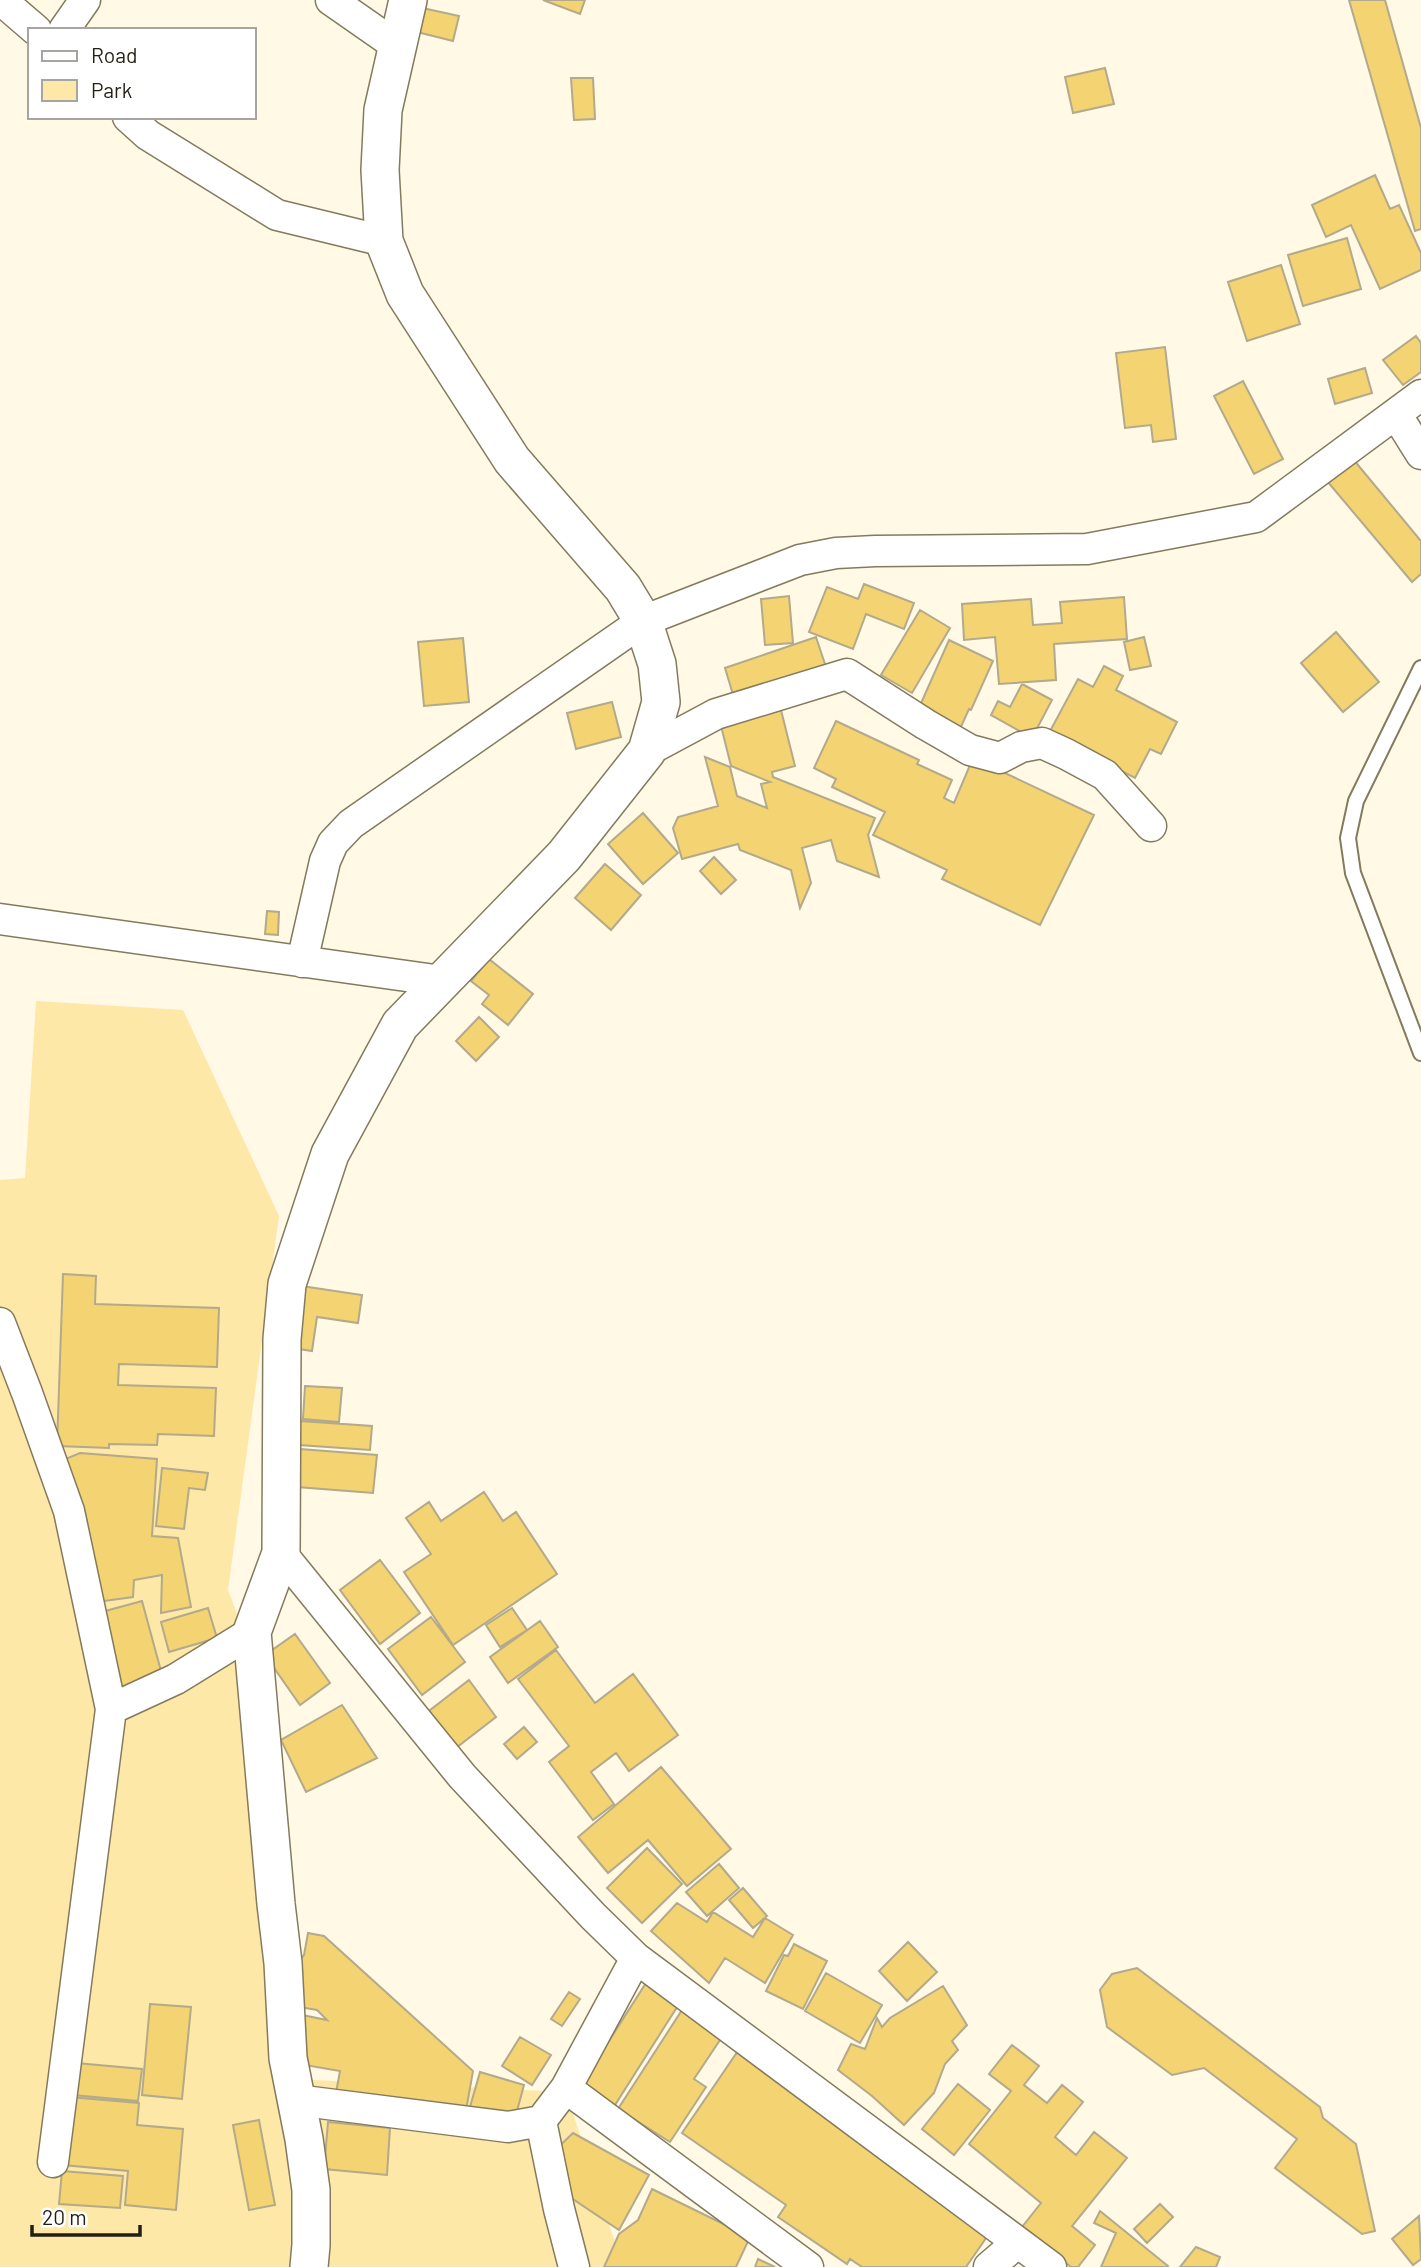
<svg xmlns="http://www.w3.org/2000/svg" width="1421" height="2267" font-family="Barlow,sans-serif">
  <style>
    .green { fill: #fee8a7 }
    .building { fill: #f3d372; stroke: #b3a98b; stroke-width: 2 }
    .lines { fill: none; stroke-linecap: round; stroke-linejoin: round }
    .service-casing { stroke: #847a5d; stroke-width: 18 }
    .minor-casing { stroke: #847a5d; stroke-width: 33 }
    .tertiary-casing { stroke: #847a5d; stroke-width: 40 }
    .service { stroke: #fff; stroke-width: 14 }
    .minor { stroke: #fff; stroke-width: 30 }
    .tertiary { stroke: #fff; stroke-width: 37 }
  </style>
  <rect width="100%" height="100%" fill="#fff9e5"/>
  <path class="green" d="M36,1001L183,1010L279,1216L228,1590L252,1654L292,2079L566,2092L623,2267H0V1180L25,1178Z"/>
  <path class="building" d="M543,0H585L580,14Z
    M1349,0H1385L1421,128V229L1415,231Z
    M418,7L459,16L453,41L413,31Z
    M1105,68L1114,104L1073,113L1065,77Z
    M571,78H593L595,119L574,120Z
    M1375,175L1390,209L1399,205L1421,253V270L1380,289L1351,225L1326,237L1312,205Z
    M1347,238L1361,289L1303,306L1288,255Z
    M1281,265L1300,324L1247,341L1228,282Z
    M1416,336L1421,343V372L1403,385L1383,360Z
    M1165,347L1176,439L1153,442L1151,425L1125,428L1116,353Z
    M1365,368L1372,393L1335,404L1328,379Z
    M1243,381L1283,459L1254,474L1214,396Z
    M1348,453L1421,541V574L1412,582L1322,475Z
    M864,584L914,603L904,629L866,614L853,649L809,632L827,587L858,599Z
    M789,596L793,643L765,645L761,599Z
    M1124,597L1127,639L1054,644L1056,680L999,684L995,637L964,640L962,604L1031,599L1033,625L1062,623L1060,602Z
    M920,610L950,628L912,693L881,675Z
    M1336,632L1379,682L1343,712L1301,663Z
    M816,637L826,667L734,698L725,668Z
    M1144,637L1151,666L1130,670L1124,642Z
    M463,638L469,702L424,706L418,642Z
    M949,640L993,661L971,710L969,709L960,729L918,710Z
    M1104,666L1123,676L1116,690L1177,722L1161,754L1150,749L1135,778L1049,733L1078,679L1093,687Z
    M1022,684L1052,700L1032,738L991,715L998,701L1010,707Z
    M612,702L621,737L576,749L567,713Z
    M780,706L795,766L772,772L773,777L875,818L868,835L879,877L837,861L831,840L802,848L811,883L800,908L791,870L740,850L738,844L682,859L673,828L678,817L718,806L705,757L730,767L737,796L767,808L761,784L770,782L731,766L720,722Z
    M836,721L919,760L917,764L952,780L944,798L954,803L973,758L1094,815L1040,925L942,879L947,870L873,835L885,812L832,787L836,779L814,768Z
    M643,813L678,853L643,884L608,844Z
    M714,857L736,880L721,894L700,871Z
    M605,864L641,895L611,930L575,898Z
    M267,911L279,912L278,935L265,934Z
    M489,959L533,994L508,1025L482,1004L489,995L471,981Z
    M479,1017L499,1037L476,1061L456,1041Z
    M63,1274L96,1276L95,1304L219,1308L217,1367L119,1364L118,1385L216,1388L214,1436L158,1434L157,1445L109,1444V1448L57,1446Z
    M295,1285L362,1295L358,1323L317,1317L312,1351L286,1347Z
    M305,1386L342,1388L339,1422L303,1419Z
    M300,1421L372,1426L370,1450L299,1445Z
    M300,1449L377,1455L373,1493L297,1487Z
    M80,1453L157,1459L152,1536L178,1538L191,1607L161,1613L162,1575L134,1580L133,1597L97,1602L63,1460Z
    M162,1468L208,1473L205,1490L189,1488L184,1529L156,1526Z
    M484,1492L503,1521L516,1512L557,1574L453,1645L404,1572L431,1554L406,1518L429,1502L441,1521Z
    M380,1560L420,1613L380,1644L340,1590Z
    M142,1601L164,1682L120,1696L98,1613Z
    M208,1608L217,1638L169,1652L161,1622Z
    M512,1608L527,1630L500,1647L486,1625Z
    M431,1617L465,1662L422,1695L388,1649Z
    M540,1621L558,1647L508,1683L490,1657Z
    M295,1634L330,1683L300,1705L265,1655Z
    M556,1650L595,1703L633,1674L678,1735L629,1771L616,1753L591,1772L614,1804L593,1820L549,1762L569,1746L518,1679Z
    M469,1680L496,1717L452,1751L425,1714Z
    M342,1705L377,1758L306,1792L281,1740Z
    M524,1727L537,1742L517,1759L504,1744Z
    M661,1767L731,1849L687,1886L648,1840L608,1873L578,1837Z
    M647,1848L682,1884L642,1923L607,1888Z
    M719,1864L739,1888L707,1916L686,1892Z
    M743,1888L767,1916L753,1928L729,1900Z
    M677,1903L707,1922L713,1912L753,1937L765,1918L793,1935L765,1983L725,1958L709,1983L651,1931Z
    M308,1933L324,1936L473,2071L465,2116L336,2093L340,2071L293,2063L302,2015L327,2020L317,2010L287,2005L295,1965L304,1955Z
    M908,1942L937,1972L907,2001L879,1971Z
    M794,1944L827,1961L803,2009L766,1991L784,1955L788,1956Z
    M1137,1968L1320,2107L1323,2118L1356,2144L1375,2231L1362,2234L1275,2168L1297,2139L1204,2068L1172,2075L1107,2027L1100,1990L1112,1974Z
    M826,1973L882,2005L860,2043L805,2011Z
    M646,1983L679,2004L615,2105L582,2083Z
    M943,1986L967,2025L952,2041L958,2050L945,2064L934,2093L904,2125L872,2096L838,2070L851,2044L865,2049L877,2018L882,2027L890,2018Z
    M569,1992L580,1999L562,2026L551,2019Z
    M150,2004L191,2007L182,2099L142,2095Z
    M682,2010L722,2037L694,2079L706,2087L670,2142L618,2109Z
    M520,2037L551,2055L532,2085L502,2066Z
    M1012,2045L1039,2066L1024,2085L1047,2103L1062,2085L1083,2102L1055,2137L1076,2155L1094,2132L1127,2158L1072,2226L1095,2245L1078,2267H1071L1022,2227L1041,2203L969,2144L1011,2091L989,2074Z
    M740,2048L993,2228L966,2267H862L850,2259L847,2264L778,2217L786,2205L682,2133Z
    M76,2063L142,2069L138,2101L73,2095Z
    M480,2072L524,2085L513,2126L468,2114Z
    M958,2084L990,2110L954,2155L922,2129Z
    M69,2097L139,2103L137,2125L183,2129L176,2210L125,2205L128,2171L63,2165Z
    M259,2120L275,2205L249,2210L233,2125Z
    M328,2122L390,2128L387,2175L324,2169Z
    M573,2133L649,2175L619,2230L564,2193L552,2153Z
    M62,2171L123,2176L120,2208L59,2204Z
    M652,2189L750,2237L736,2267H604L619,2234L638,2220Z
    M1160,2204L1173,2217L1147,2243L1134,2229Z
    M1100,2211L1168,2266L1167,2267H1101L1116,2233L1094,2223Z
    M1419,2216L1421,2259L1413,2265L1392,2239Z
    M1196,2247L1220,2257L1216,2267H1180Z
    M758,2259L775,2267H755Z"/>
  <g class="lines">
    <g class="service-casing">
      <path id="service" d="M1421,668L1356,801L1348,838L1353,873L1421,1053"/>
    </g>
    <g class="minor-casing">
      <path id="minor" d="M1,0L36,30
        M331,0L397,46
        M64,30L85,0
        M128,117L148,135L277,215L384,241
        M1396,414L1421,454
        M647,751L716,714L847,674L925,724L970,750L1000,758L1021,747L1042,743L1066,754L1105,775L1151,826
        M0,919L442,981
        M302,962L325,861L333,843L351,824L643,621L800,560L836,553L875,551L1087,549L1256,517L1421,395
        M0,1323L27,1393L69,1511L111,1709L176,1679L252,1632
        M281,1553L462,1776L593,1916L636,1958L1051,2267
        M566,2088L808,2267
        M296,2100L508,2127L541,2121L566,2088L636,1958
        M541,2121L559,2209L574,2267
        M53,2162L111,1709
        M989,2267L1017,2243"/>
    </g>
    <g class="tertiary-casing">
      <path id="tertiary" d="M309,2267L311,2245V2190L304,2139L288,2058L283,1963L276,1904L252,1632L281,1553L282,1339L287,1284L330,1154L400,1025L564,856L647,751L661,702L657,664L643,621L623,588L512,460L405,294L384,241L380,170L383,110L408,0"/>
    </g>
    <use href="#service" class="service"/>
    <use href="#minor" class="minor"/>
    <use href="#tertiary" class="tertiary"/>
  </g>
  <rect x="28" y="28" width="228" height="91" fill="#ffffff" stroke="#a7a5a1" stroke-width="2"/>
  <rect x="42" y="51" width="35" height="10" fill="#ffffff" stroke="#a7a5a1" stroke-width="2"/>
  <text x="91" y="63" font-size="21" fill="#231f13">Road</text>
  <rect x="42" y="80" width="35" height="21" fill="#fee8a7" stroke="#a7a5a1" stroke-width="2"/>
  <text x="91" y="98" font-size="21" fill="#231f13">Park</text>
  <path d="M32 2225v10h108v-10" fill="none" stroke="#231f13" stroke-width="3.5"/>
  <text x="42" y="2225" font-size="21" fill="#231f13" stroke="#ffffff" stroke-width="5" paint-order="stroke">20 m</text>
</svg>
